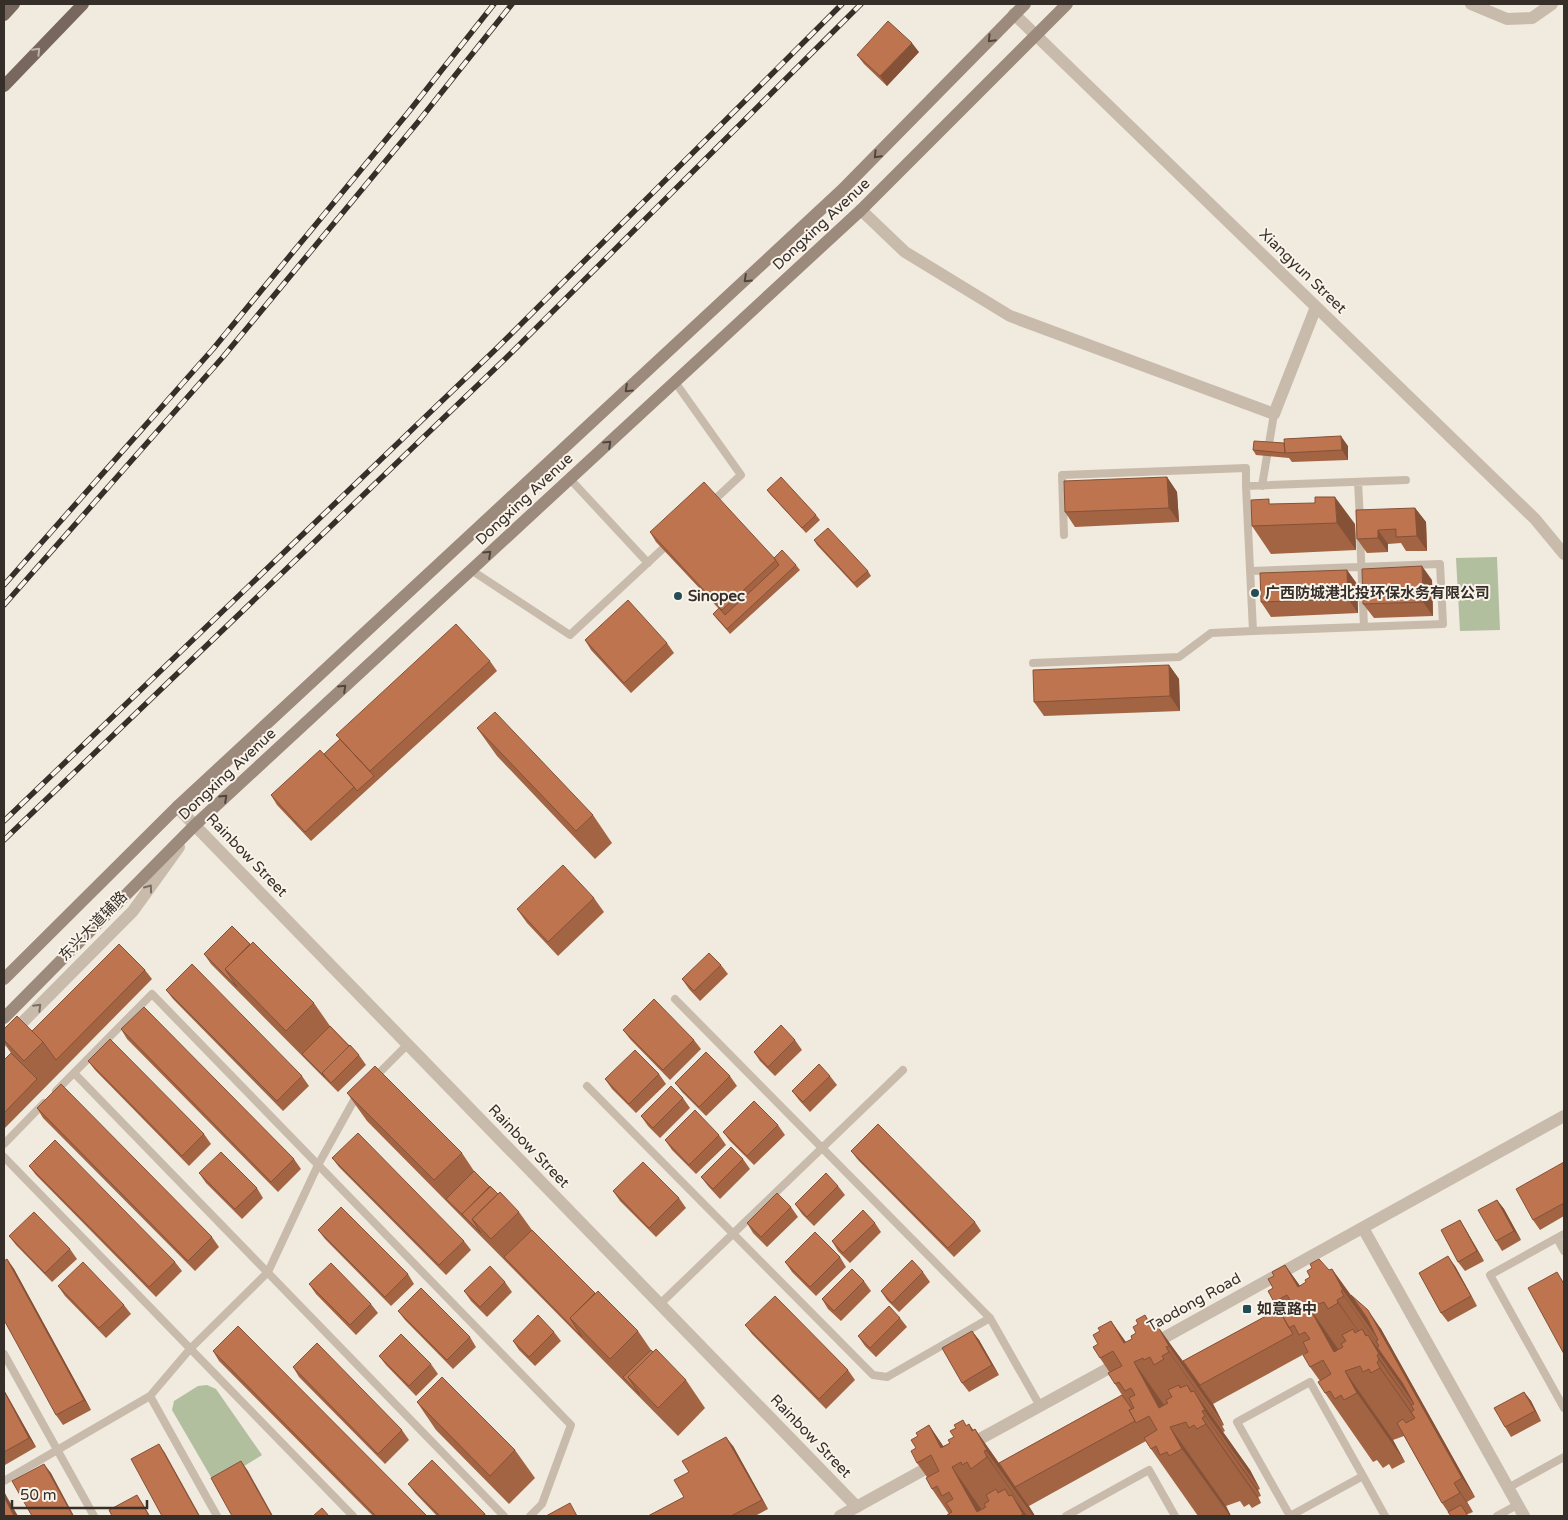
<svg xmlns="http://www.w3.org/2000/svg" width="1568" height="1520" font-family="'Varela Round','Noto Sans SC',sans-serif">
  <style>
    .green { fill: #b1bf9f }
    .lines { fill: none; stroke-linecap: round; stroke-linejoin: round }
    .service { stroke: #c8bbab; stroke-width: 8 }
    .minor { stroke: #c8bbab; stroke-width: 12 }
    .tertiary { stroke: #c8bbab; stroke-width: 12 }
    .secondary { stroke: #9c8a7c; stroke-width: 12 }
    .primary { stroke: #77675c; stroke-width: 12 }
    .rail-casing { stroke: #362f29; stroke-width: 5.5 }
    .rail { stroke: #f9f3ea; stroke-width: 4; stroke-dasharray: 11; stroke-linecap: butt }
    .wall { fill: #a36444 }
    .shaded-wall { fill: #855137 }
    .building { fill: #be744f; stroke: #855137 }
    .oneway { stroke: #50463e }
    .oneway2 { stroke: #beb4aa }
    .oneway3 { stroke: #786e64 }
    .poi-dot { fill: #224d55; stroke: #f9f3ea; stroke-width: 2 }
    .labels { text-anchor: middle; stroke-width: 4; stroke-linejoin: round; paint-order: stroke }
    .street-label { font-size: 15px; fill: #362f29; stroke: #f9f3ea }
    .poi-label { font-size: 15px; font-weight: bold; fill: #362f29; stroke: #f9f3ea; text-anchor: start }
  </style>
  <rect width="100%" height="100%" fill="#f1eade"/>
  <path class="green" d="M1497,557L1500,630L1460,631L1456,558Z
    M207,1385L216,1389L262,1455L215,1484L172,1410L174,1401L198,1386Z"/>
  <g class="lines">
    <path class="service" d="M675,382L741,475L711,503
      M570,479L648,563
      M1358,482L1360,520
      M1262,486L1274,414
      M1360,534L1364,627
      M1064,535L1062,475L1246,468V486
      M471,570L570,635L670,542
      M1250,571L1440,564L1443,624L1253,631L1246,486L1406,480
      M1033,663L1179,657L1211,633L1253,631
      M675,999L990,1318L1040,1406
      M74,1073L504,1516
      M374,1078L408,1044
      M587,1086L873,1375L887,1377L990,1318
      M56,1091L152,994L571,1425L542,1504L530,1516
      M4,1144L44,1103
      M4,1157L353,1516
      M1564,1234L1490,1275L1564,1408
      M1557,1238L1564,1251
      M660,1304L903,1070
      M4,1354L94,1516
      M150,1396L217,1516
      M4,1481L150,1396L190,1349L268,1272L318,1165L358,1093
      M1508,1488L1564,1457
      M1066,1516L1149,1470L1175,1516
      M1290,1516L1237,1422L1310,1382L1363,1476
      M1290,1516L1363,1476L1385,1516
      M1497,1516L1517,1505"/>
    <path class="minor" d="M1471,4L1507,19L1532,18L1552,4
      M861,210L905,252L1010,316L1274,414L1316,307
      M4,1041L133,911L179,847
      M1363,1228L1524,1516"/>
    <path class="tertiary" d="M1014,14L1535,519L1564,554
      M177,807L857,1507
      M1151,1345L1564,1116
      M967,1446L1122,1361
      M840,1516L936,1463"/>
    <path class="secondary" d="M4,979L177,807L842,190L1025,4
      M4,1018L195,825L861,210L1067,4"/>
    <path class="primary" d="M4,15L14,4
      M4,86L83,4"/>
    <g class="rail-casing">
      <path id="rail" d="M4,585L213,349L407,114L494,4
        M4,605L223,357L418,122L512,4
        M4,821L495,350L842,4
        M4,840L504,360L861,4"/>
    </g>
    <use href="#rail" class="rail"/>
  </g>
  <path class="wall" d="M919,52L887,86L864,64L857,55Z
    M1284,443L1348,446V460L1292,462L1289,458L1256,455L1253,450Z
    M1167,477L1177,492L1179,522L1075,527L1065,512Z
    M767,490L816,515L820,520L806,533L770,494Z
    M1273,504L1355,524L1356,550L1271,554L1252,526Z
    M1415,508L1426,522L1427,551H1406L1401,543L1388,544V552L1367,553L1357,539Z
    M650,532L774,558L796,565L800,570L730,634L717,619L713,614L719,609L656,542Z
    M814,540L868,571L871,576L857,588L817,545Z
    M1347,570L1357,584L1358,613L1271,617L1261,602Z
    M1432,580L1433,616L1374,618L1363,604Z
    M585,640L667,643L674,653L631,693L591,650Z
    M490,661L497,671L311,841L277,805L271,795L324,754L340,739L336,735Z
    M1169,665L1179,679L1180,711L1044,716L1034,702Z
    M477,728L593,815L612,843L595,859L497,756Z
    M594,898L604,912L558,956L527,923L517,909Z
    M250,944L314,1003L330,1026L359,1055L366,1065L338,1092L211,964L204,954Z
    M721,965L728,974L700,1001L689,989L682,979Z
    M145,970L152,979L4,1129V1060L11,1053L4,1043V1029L32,1031Z
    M166,990L302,1076L309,1086L283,1111L173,999Z
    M121,1029L294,1159L301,1169L278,1192L127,1039Z
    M623,1030L694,1040L701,1049L670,1080L630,1039Z
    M795,1040L802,1050L775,1076L760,1061L754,1052Z
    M88,1061L204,1134L211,1144L189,1166L95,1070Z
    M659,1074L666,1084L636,1113L612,1089L605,1079Z
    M730,1076L737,1086L706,1116L682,1092L675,1083Z
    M830,1076L837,1085L810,1112L799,1100L792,1091Z
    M347,1093L462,1153L474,1171L490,1187L519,1212L532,1230L595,1293L638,1331L651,1350L686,1380L705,1408L678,1436L367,1121Z
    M683,1098L690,1108L660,1138L648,1126L641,1116Z
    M37,1108L212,1237L219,1247L195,1271L43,1118Z
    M778,1125L785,1135L754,1165L730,1141L723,1132Z
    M719,1135L726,1145L696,1174L672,1150L665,1140Z
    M851,1151L975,1222L981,1231L954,1257L858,1160Z
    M332,1158L464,1241L471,1250L446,1275L339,1167Z
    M743,1159L750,1169L720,1199L708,1186L701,1177Z
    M1564,1162V1216L1540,1230L1533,1220Z
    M29,1166L175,1262L182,1271L156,1297L36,1175Z
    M199,1173L257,1188L263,1198L242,1219L206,1183Z
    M838,1186L845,1195L814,1226L802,1214L795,1204Z
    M613,1191L679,1198L686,1208L656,1237L620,1201Z
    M1497,1200L1504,1209L1521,1240L1502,1251L1496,1241Z
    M791,1207L798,1217L767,1247L753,1233L747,1223Z
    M1460,1220L1466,1230L1484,1261L1465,1271L1458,1262Z
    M875,1223L881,1232L850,1263L838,1251L832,1241Z
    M318,1230L408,1274L414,1284L391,1306L325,1239Z
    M9,1236L70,1249L77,1259L52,1282L16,1245Z
    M840,1257L846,1267L816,1296L792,1272L785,1262Z
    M7,1259L14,1269L91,1410L63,1425L56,1415Z
    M1285,1265L1300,1286L1332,1269L1351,1295L1381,1329L1475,1497L1467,1502L1473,1512L1468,1514L1448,1512L1442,1503L1404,1436L1393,1440L1405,1462L1392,1469L1389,1464L1383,1468L1377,1460L1373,1462L1325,1393L1320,1381L1310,1367L1306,1353L1213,1404L1224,1425L1222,1426L1225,1431L1223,1432L1250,1470L1260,1489L1258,1490L1261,1496L1258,1497L1261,1503L1252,1508L1249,1504L1244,1507L1240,1501L1226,1506L1231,1516H1198L1151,1449L1146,1441L1029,1506L1035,1516H947L949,1514L932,1489L927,1477L917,1463L916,1448L918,1436L929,1425L943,1446L950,1443L954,1437L969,1424L973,1430L975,1429L999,1463L1122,1395L1115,1384L1110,1373L1100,1358L1098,1344L1100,1331L1111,1321L1126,1342L1132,1339L1136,1333L1138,1324L1145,1315L1149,1321L1151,1320L1183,1361L1279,1309L1274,1302L1273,1288L1274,1276Z
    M1455,1266L1477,1306L1448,1322L1441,1313Z
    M923,1272L930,1282L899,1312L887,1300L881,1291Z
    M864,1281L871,1291L841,1321L828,1309L822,1299Z
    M505,1282L512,1292L487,1317L471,1301L464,1291Z
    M309,1284L371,1304L378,1313L356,1335L316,1294Z
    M58,1286L124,1305L131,1314L106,1338L65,1296Z
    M398,1311L470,1337L476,1347L453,1369L405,1320Z
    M900,1318L907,1327L876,1357L865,1346L858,1336Z
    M745,1325L848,1370L855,1380L826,1409L752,1334Z
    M972,1331L979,1340L999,1375L969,1392L962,1383Z
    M554,1332L561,1341L535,1366L519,1350L513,1341Z
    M213,1351L427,1516H373L219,1361Z
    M379,1356L431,1364L438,1374L416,1396L386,1365Z
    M293,1367L402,1430L409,1440L385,1464L299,1377Z
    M4,1390L8,1397L36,1447L5,1465L4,1463Z
    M1524,1392L1531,1401L1541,1421L1511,1437L1505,1427Z
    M417,1402L515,1450L535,1478L509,1504L436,1430Z
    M733,1446L768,1509L755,1516H648L684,1497L689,1472Z
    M408,1484L485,1514L487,1516H437L415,1493Z"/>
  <path class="shaded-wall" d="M912,43L919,52L887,86L880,76Z
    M1341,436L1348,446V460L1342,450Z
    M1167,477L1177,492L1179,522L1169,508Z
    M1335,497L1355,524L1356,550L1337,523Z
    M1415,508L1426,522L1427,551L1417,536Z
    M1378,530L1388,544V552L1378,538Z
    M1422,566L1432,580L1433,616L1423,602Z
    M1347,570L1357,584L1358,613L1348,599Z
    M1169,665L1179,679L1180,711L1170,696Z
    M1497,1200L1504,1209L1521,1240L1514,1231Z
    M1460,1220L1466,1230L1484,1261L1477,1251Z
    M1448,1256L1455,1266L1477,1306L1471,1296Z
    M7,1259L14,1269L91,1410L84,1400Z
    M1285,1265L1313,1304L1298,1287Z
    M1332,1269L1380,1337L1392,1359L1343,1290Z
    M1341,1291L1389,1360L1392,1365L1344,1296Z
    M1337,1300L1379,1361L1338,1303Z
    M1309,1307L1352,1369L1334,1352Z
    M1368,1310L1381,1329L1475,1497L1462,1478Z
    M1151,1320L1168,1344L1157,1325L1213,1404L1224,1425Z
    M1111,1321L1138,1360L1124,1343Z
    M1353,1329L1425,1431L1428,1437L1355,1333Z
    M1362,1329L1378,1352L1368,1335L1417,1403L1427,1423L1366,1336Z
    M972,1331L979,1340L999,1375L992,1365Z
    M1166,1347L1222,1426L1225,1431L1169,1352Z
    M1377,1355L1425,1424L1428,1429L1379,1360Z
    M1134,1362L1178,1425L1159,1408Z
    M1345,1371L1393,1440L1405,1462L1357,1393Z
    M1179,1385L1258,1497L1261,1503L1180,1388Z
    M1187,1385L1204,1408L1194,1391L1250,1470L1260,1489L1191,1392Z
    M4,1390L8,1397L36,1447L29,1438Z
    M1524,1392L1531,1401L1541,1421L1535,1411Z
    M1202,1411L1258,1490L1261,1496L1205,1416Z
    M963,1420L985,1451H984L1029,1516L987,1457Z
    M969,1424L986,1448L975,1429L1030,1508L1035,1516H1033L972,1431Z
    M929,1425L956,1465L941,1448Z
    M1170,1427L1226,1506L1231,1516H1230L1182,1449Z
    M726,1437L733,1446L768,1509L762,1500Z
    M159,1444L165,1453L200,1516H199Z
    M241,1461L248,1471L273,1516H272Z
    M44,1464L51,1473L74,1516H73Z
    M952,1467L986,1516L977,1512Z
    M1454,1483L1467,1502L1473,1512L1460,1493Z
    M4,1491L7,1497L18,1516H14L4,1497Z
    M137,1495L143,1504L150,1516H149Z
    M1012,1495L1027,1516H1024L1023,1514Z"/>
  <path class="building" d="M888,21L912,43L880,76L857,55Z
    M1341,436L1342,450L1285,453L1284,439Z
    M1254,441L1284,443L1285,453L1253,450Z
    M781,477L816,515L802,528L767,490Z
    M1167,477L1169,508L1065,512L1064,481Z
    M704,482L776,560L722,610L650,532Z
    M1315,497H1335L1337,523L1252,526L1251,500L1269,499V504L1315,503Z
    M1415,508L1417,536L1396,537V529L1378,530V538L1357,539L1356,510Z
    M828,528L868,571L854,583L814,540Z
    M782,550L796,565L727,629L713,614L719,608L725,615L779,565L774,558Z
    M1422,566L1423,602L1363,604L1362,569Z
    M1347,570L1348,599L1261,602L1260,573Z
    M628,600L667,643L624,683L585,640Z
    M456,624L490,661L370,771L336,735Z
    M1169,665L1170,696L1034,702L1033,670Z
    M495,712L593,815L576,831L477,728Z
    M340,739L374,776L357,791L354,787L324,754Z
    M320,750L354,787L305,832L271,795Z
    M563,865L594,898L548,942L517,909Z
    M232,926L250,944L225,969L237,987L204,954Z
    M253,942L314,1003L286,1031L225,969Z
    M119,944L145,970L56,1060L43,1042L32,1031Z
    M709,953L721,965L694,991L682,979Z
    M192,964L302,1076L277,1101L166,990Z
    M654,999L694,1040L663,1070L623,1030Z
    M144,1007L294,1159L271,1182L121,1029Z
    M17,1016L43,1042L24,1061L4,1040V1029Z
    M781,1025L795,1040L768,1067L754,1052Z
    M330,1026L349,1046L322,1073L325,1077L302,1054Z
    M110,1039L204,1134L182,1156L88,1061Z
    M350,1045L359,1055L331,1083L322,1073Z
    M635,1050L659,1074L629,1104L605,1079Z
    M706,1052L730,1076L699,1107L675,1083Z
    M11,1053L37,1079L4,1113V1060Z
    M819,1064L830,1076L803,1102L792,1091Z
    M375,1066L462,1153L434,1180L347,1093Z
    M61,1084L212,1237L188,1261L37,1108Z
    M671,1086L683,1098L653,1128L641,1116Z
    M754,1101L778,1125L747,1156L723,1132Z
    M695,1110L719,1135L689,1165L665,1140Z
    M878,1124L975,1222L948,1248L851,1151Z
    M358,1133L464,1241L439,1265L332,1158Z
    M55,1140L175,1262L149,1287L29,1166Z
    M731,1147L743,1159L713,1189L701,1177Z
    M221,1152L257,1188L235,1209L199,1173Z
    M643,1162L679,1198L649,1228L613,1191Z
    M1564,1162V1203L1533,1220L1516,1189Z
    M474,1171L490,1187L462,1214L466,1218L446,1199Z
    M826,1173L838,1186L807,1217L795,1204Z
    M490,1186L498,1194L472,1219L481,1233L462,1214Z
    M500,1192L519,1212L491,1239L472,1219Z
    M777,1193L791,1207L761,1237L747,1223Z
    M1497,1200L1514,1231L1496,1241L1478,1210Z
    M341,1207L408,1274L385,1297L318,1230Z
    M863,1210L875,1223L843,1253L832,1241Z
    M34,1212L70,1249L45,1273L9,1236Z
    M1460,1220L1477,1251L1458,1262L1441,1230Z
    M532,1230L595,1293L570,1318L582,1337L504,1257Z
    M815,1232L840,1257L810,1287L785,1262Z
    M1448,1256L1471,1296L1441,1313L1419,1273Z
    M7,1259L84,1400L56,1415L4,1320V1261Z
    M1319,1259L1329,1270L1332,1269L1343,1290L1341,1291L1344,1296L1337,1300L1338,1303L1328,1309L1324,1302L1319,1304L1317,1302L1309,1307L1334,1352L1343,1347L1341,1344L1346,1341L1342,1335L1353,1329L1355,1333L1362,1329L1366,1336L1368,1335L1379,1354L1377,1355L1379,1360L1377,1362L1380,1368L1371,1373L1369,1369L1363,1372L1360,1366L1345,1371L1357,1393L1344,1400L1341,1395L1335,1399L1330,1391L1325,1393L1318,1382L1331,1374L1323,1360L1310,1367L1303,1355L1308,1352L1303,1342L1310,1339L1305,1332L1299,1335L1294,1325L1289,1328L1283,1317L1296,1310L1287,1295L1274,1302L1268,1291L1273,1288L1268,1279L1274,1276L1272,1272L1285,1265L1298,1287L1306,1282L1305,1280L1310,1277L1307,1271L1312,1268L1310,1264Z
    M912,1260L923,1272L892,1303L881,1291Z
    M83,1262L124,1305L99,1328L58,1286Z
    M331,1263L371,1304L350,1325L309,1284Z
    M490,1266L505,1282L480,1307L464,1291Z
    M852,1269L864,1281L834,1311L822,1299Z
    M1557,1272L1564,1284V1354L1528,1288Z
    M421,1288L470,1337L447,1360L398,1311Z
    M598,1291L638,1331L610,1359L570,1318Z
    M1351,1295L1368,1310L1462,1478L1454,1483L1460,1493L1442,1503L1397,1423L1403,1419L1406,1423L1415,1418L1411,1412L1414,1410L1411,1405L1414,1404L1403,1384L1377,1347L1379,1346L1376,1341L1378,1340L1367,1318Z
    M775,1296L848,1370L819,1399L745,1325Z
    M889,1306L900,1318L870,1348L858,1336Z
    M1279,1309L1284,1316L1283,1317L1293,1334L1200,1385L1183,1361Z
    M538,1315L554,1332L529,1357L513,1341Z
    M1145,1315L1148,1321L1151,1320L1155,1326L1157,1325L1169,1346L1166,1347L1169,1352L1162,1356L1164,1359L1154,1365L1150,1357L1144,1360L1143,1358L1134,1362L1159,1408L1168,1403L1166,1400L1172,1397L1168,1390L1179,1385L1180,1388L1187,1385L1191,1392L1194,1391L1205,1410L1202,1411L1205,1416L1202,1418L1206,1424L1197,1429L1194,1425L1189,1428L1186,1422L1170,1427L1182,1449L1169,1456L1167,1452L1160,1455L1156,1446L1151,1449L1144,1438L1157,1430L1149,1416L1136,1423L1129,1410L1134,1408L1129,1398L1135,1395L1131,1388L1125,1391L1119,1382L1115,1384L1108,1373L1122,1366L1113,1351L1100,1358L1093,1347L1098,1344L1093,1335L1100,1331L1098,1328L1111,1321L1124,1343L1132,1339L1131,1336L1136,1333L1133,1327L1138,1324L1136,1320Z
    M238,1326L427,1516H376L213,1351Z
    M972,1331L992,1365L962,1383L942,1348Z
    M401,1334L431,1364L409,1386L379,1356Z
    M317,1343L402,1430L378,1454L293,1367Z
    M656,1349L686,1380L658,1408L628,1377Z
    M651,1350L653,1352L628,1377L640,1395L623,1377Z
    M442,1377L515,1450L490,1476L417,1402Z
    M4,1391L29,1438L4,1452Z
    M1524,1392L1535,1411L1505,1427L1494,1408Z
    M1122,1395L1132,1409L1129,1410L1135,1421L1015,1487L999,1463Z
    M963,1420L966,1426L969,1424L972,1431L975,1429L987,1450L984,1451L987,1457L971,1469L967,1462L962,1465L961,1462L952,1467L977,1512L986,1507L984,1504L989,1501L986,1495L996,1489L998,1493L1005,1489L1009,1496L1012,1495L1023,1514L1020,1516H947V1515L952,1512L946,1503L953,1499L949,1492L942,1496L937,1486L932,1489L926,1478L939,1471L931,1455L917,1463L911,1451L916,1448L911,1440L918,1436L916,1433L929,1425L941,1448L950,1443L948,1440L954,1437L950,1431L956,1428L954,1425Z
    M726,1437L762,1500L731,1516H648L684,1497L674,1480L689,1472L682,1461Z
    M159,1444L199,1516H162L131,1459Z
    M432,1460L485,1514L482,1516H440L408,1484Z
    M241,1461L272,1516H232L211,1478Z
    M44,1464L73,1516H32L12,1481Z
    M137,1495L149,1516H112L109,1510Z
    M4,1497L14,1516H4Z
    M570,1503L577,1516H546Z
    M1461,1505L1468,1516H1451L1448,1512Z
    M322,1508L329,1516H313Z"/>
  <defs><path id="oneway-chevron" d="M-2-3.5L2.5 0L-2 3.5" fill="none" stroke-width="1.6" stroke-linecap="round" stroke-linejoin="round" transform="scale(1.25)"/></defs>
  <g class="oneway">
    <use href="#oneway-chevron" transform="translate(991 39) rotate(134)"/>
    <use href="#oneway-chevron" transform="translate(877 155) rotate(134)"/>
    <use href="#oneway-chevron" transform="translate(747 279) rotate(137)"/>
    <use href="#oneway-chevron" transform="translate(628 389) rotate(137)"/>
    <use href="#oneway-chevron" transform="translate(608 444) rotate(-43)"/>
    <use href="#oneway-chevron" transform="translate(488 554) rotate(-43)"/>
    <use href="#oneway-chevron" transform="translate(343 688) rotate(-43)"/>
    <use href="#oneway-chevron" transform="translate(224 798) rotate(-43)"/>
  </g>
  <use class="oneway2" href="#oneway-chevron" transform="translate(37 51) rotate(-46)"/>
  <g class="oneway3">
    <use href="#oneway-chevron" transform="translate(149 888) rotate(-54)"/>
    <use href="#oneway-chevron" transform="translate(38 1007) rotate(-45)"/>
  </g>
  <g class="poi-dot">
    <circle cx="1255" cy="593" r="5"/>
    <circle cx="678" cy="596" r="5"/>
    <rect x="1242" y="1304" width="10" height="10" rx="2.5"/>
  </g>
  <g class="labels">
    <g class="street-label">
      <text transform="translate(821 224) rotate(-43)" y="5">Dongxing Avenue</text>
      <text transform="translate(1303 271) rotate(44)" y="5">Xiangyun Street</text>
      <text transform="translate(524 499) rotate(-43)" y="5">Dongxing Avenue</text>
      <text transform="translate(227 774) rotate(-43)" y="5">Dongxing Avenue</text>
      <text transform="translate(247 855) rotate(46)" y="5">Rainbow Street</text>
      <text transform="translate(93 926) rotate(-46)" y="5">东兴大道辅路</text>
      <text transform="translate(529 1146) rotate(46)" y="5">Rainbow Street</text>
      <text transform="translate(1194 1302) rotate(-29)" y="5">Taodong Road</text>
      <text transform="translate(811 1436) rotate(46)" y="5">Rainbow Street</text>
    </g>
    <g class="poi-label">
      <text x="1265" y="598">广西防城港北投环保水务有限公司</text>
      <text x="688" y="601">Sinopec</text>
      <text x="1257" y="1314">如意路中</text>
    </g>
  </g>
  <rect width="1568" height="1520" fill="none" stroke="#362f29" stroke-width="10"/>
  <path d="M12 1500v8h135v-8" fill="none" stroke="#362f29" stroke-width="2.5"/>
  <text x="20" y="1500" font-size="15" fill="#362f29" stroke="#f9f3ea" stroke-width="4" paint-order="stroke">50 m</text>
</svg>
